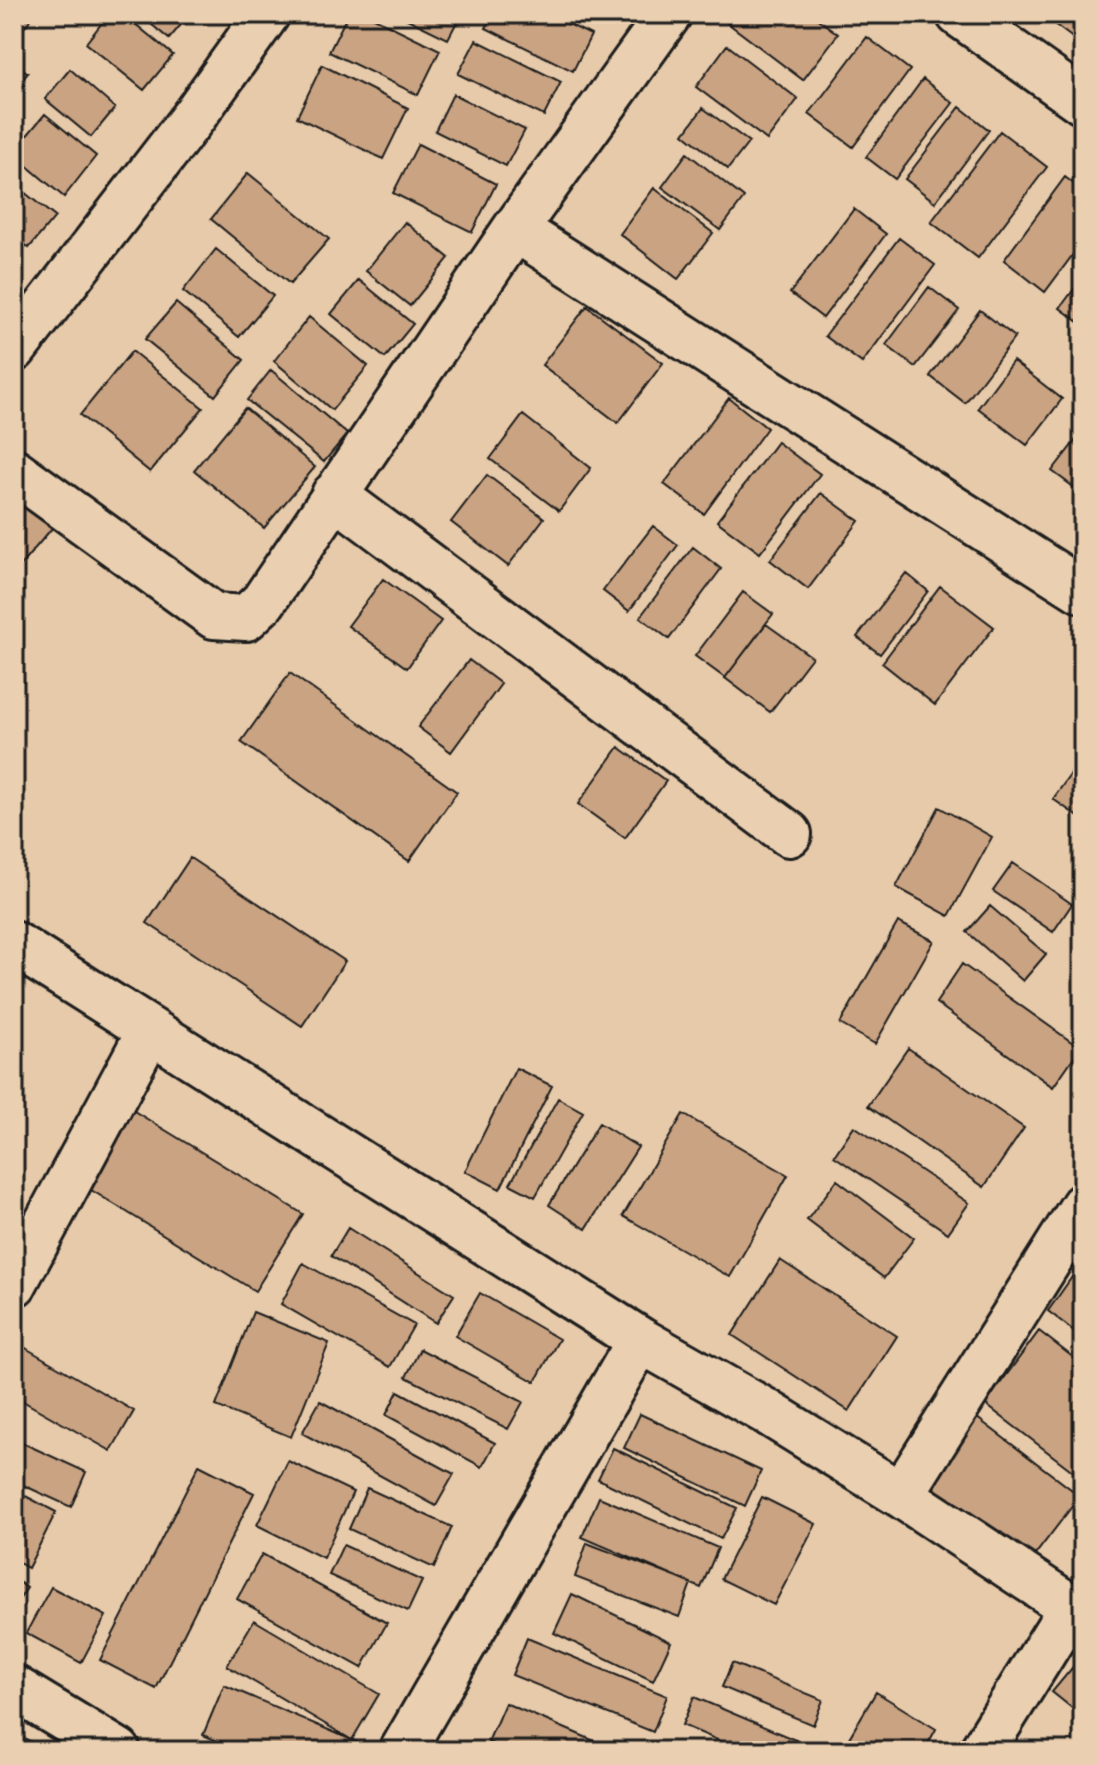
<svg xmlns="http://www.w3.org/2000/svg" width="1097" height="1765" font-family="'Shantell Sans',sans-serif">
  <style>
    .building { fill: #caa382; stroke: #1c1c1c; stroke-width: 2 }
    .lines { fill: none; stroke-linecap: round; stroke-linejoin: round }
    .minor-casing { stroke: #1c1c1c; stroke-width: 50 }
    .minor { stroke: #ead0b1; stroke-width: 44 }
  </style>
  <rect width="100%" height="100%" fill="#e7caaa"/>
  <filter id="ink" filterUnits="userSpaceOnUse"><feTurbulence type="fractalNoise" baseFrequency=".0125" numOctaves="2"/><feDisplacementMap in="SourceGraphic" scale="16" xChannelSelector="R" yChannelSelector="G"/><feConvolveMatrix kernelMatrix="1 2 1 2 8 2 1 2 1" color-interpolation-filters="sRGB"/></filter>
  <g filter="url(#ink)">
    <path class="building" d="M14,14H35L21,31L14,25Z
      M109,14H123L173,55L144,90L86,43Z
      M139,14H190L169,39Z
      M348,14H366L440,50L418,95L329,52Z
      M397,14H461L448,39Z
      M493,14H548L591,35L573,71L486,28Z
      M730,14H811L838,34L803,80L725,21Z
      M1041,14H1083V43L1082,45Z
      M867,37L910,70L853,147L809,114Z
      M476,40L561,82L544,116L458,74Z
      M727,45L798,99L767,140L696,87Z
      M14,62L28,73L14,90Z
      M322,65L408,108L383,159L297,117Z
      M70,69L115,108L91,137L45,99Z
      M923,79L953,103L895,179L866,157Z
      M453,94L525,130L506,166L435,131Z
      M960,107L989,130L935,202L905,179Z
      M703,108L749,142L728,169L684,134Z
      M45,114L96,156L64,197L14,155V151Z
      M1000,131L1047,167L978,258L931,222Z
      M418,144L496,184L472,232L393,193Z
      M687,153L744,198L720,230L662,187Z
      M248,173L329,239L290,284L211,219Z
      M1065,177L1083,191V241L1045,292L1004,260Z
      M14,184L55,217L29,248L14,236Z
      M654,188L713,233L678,279L620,234Z
      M854,209L886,234L823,318L790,293Z
      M405,222L449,258L410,306L366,271Z
      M899,238L935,265L862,363L825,336Z
      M216,249L273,296L239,337L183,291Z
      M1083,277V325L1060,308Z
      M359,280L413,324L385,358L331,314Z
      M929,287L959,310L915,367L886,345Z
      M176,303L244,360L215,396L145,339Z
      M587,306L663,363L618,423L542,365Z
      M980,310L1015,337L965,403L930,376Z
      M309,317L368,366L332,410L274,361Z
      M132,351L203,408L150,472L80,415Z
      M1013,361L1062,399L1027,445L978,408Z
      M271,370L347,434L324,462L247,400Z
      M729,398L767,428L704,514L664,484Z
      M245,408L315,467L264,528L194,470Z
      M523,415L591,468L559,511L490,459Z
      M1083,431V494L1052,471Z
      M777,442L820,474L760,553L717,521Z
      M487,475L544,518L508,566L451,522Z
      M14,493L53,527L14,573Z
      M821,493L859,521L808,589L770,560Z
      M653,526L678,545L629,611L603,591Z
      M693,547L721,569L669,639L640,617Z
      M906,573L928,591L880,654L857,637Z
      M383,579L441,621L407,668L348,626Z
      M940,586L994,627L935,705L882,663Z
      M743,592L773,614L725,678L695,656Z
      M766,624L812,657L770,712L725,678Z
      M469,660L501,684L451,752L418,727Z
      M290,673L457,792L409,861L241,742Z
      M619,747L666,781L625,838L578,804Z
      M1082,758L1083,759V820L1053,799Z
      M939,807L992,837L949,916L896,887Z
      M190,858L345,961L302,1026L147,923Z
      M1013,863L1072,904L1053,932L993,891Z
      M990,906L1046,954L1023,981L967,932Z
      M898,922L934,941L875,1044L840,1024Z
      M962,964L1080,1048L1053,1087L936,1003Z
      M908,1048L1024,1128L984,1187L868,1106Z
      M516,1068L552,1086L500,1189L465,1171Z
      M558,1098L583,1112L535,1197L510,1184Z
      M129,1108L303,1214L255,1291L83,1185Z
      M683,1114L788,1175L730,1277L623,1216Z
      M599,1123L638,1147L586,1229L549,1205Z
      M854,1126L969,1203L948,1233L834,1156Z
      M837,1180L914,1238L884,1278L807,1220Z
      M348,1228L454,1295L436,1323L331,1256Z
      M780,1260L897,1336L849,1411L732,1335Z
      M303,1263L414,1325L390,1367L281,1304Z
      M1079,1267L1083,1270V1338L1048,1311Z
      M480,1293L559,1339L535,1382L455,1336Z
      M253,1312L329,1343L291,1437L216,1406Z
      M1039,1331L1083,1365V1479L985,1404Z
      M17,1343L134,1411L111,1451L14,1396V1348Z
      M420,1349L523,1402L508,1429L406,1377Z
      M398,1391L495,1443L482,1467L386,1415Z
      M320,1401L454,1474L436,1506L302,1433Z
      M968,1411L1080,1496L1025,1568L913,1484Z
      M640,1414L761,1471L745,1506L624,1448Z
      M14,1439L86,1472L71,1507L14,1481Z
      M613,1448L737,1508L721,1539L598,1479Z
      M288,1461L353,1492L323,1558L257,1525Z
      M199,1465L254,1493L156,1689L100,1660Z
      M367,1488L452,1527L434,1568L349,1529Z
      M14,1490L56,1512L28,1568L14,1560Z
      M599,1497L718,1548L701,1588L582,1537Z
      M762,1497L816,1524L774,1605L721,1579Z
      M587,1543L691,1583L679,1617L575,1577Z
      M343,1545L422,1581L408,1611L329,1575Z
      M262,1554L387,1623L362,1668L237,1599Z
      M14,1578L27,1588L14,1607Z
      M51,1587L106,1616L81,1663L26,1633Z
      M572,1594L671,1642L653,1681L554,1633Z
      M254,1620L379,1694L352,1740L227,1666Z
      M527,1638L667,1696L653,1732L512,1675Z
      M1077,1662L1083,1667V1717L1052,1692Z
      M732,1663L823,1700L813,1725L722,1687Z
      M224,1685L352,1740L364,1745L361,1751H241L203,1735Z
      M876,1692L936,1729L924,1751H872L849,1738Z
      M694,1697L805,1744L802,1751H743L682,1725Z
      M505,1703L618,1751H510L488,1742Z
      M14,1732L47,1751H14Z"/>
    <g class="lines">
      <g class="minor-casing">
        <path id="minor" d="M959,14L1083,102
          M515,229L1081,590
          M14,349L194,116L267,14
          M14,471L214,616L246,618L263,602L515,229L669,14
          M334,495L789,834
          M14,944L640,1340L767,1412L901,1495L1083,1615
          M14,1284L150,1030
          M901,1495L1083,1206
          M14,1688L118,1751
          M402,1751L640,1340
          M982,1751L1071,1608"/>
      </g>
      <use href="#minor" class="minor"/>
    </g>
  </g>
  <rect width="1097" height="1765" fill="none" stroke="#ead0b1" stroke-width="48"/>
  <rect x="24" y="24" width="1049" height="1717" fill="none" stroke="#1c1c1c" stroke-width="3" filter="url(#ink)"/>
</svg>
